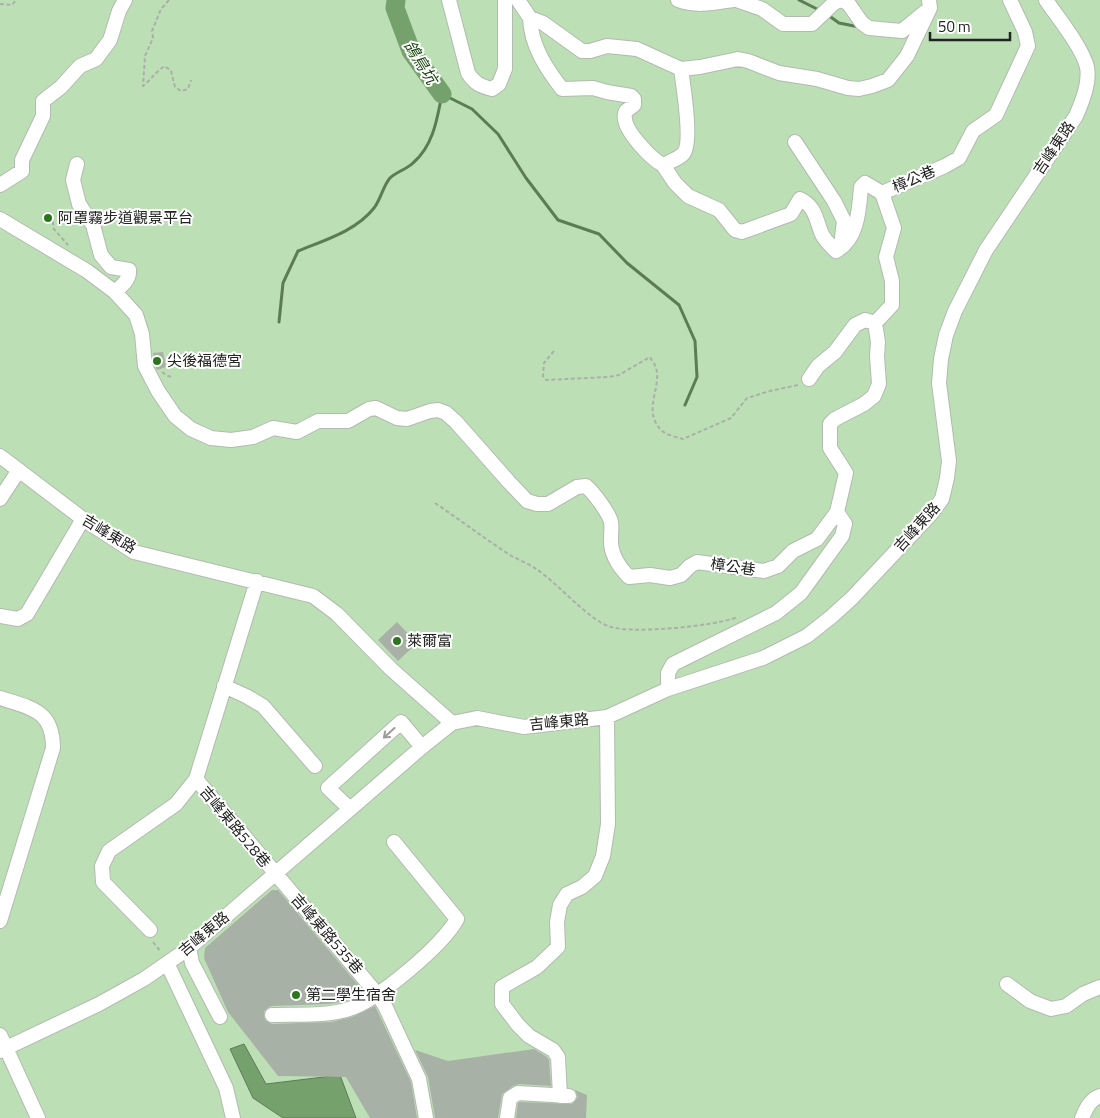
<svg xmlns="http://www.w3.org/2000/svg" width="1100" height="1118" font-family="'Titillium Web','Noto Sans TC',sans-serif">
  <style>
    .green { fill: #bddfb6 }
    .water { fill: #75a26c; stroke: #5c7c55 }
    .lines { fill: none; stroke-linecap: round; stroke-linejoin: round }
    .stream { stroke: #5c7c55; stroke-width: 3 }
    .river { stroke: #75a26c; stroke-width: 19 }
    .building { fill: #a7b1a5 }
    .minor-casing { stroke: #b1bbaf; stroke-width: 16 }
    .path { stroke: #a9b1a7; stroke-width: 2; stroke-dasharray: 4 2.5; stroke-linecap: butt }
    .minor { stroke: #fff; stroke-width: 14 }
    .oneway { stroke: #9b9c9b }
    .poi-dot { fill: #2b761c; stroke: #fff; stroke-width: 2 }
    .labels { text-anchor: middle; stroke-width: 4; stroke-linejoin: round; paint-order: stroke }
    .street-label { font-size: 15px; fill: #212420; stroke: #fff }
    .poi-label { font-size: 15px; fill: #212420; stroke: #fff; text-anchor: start }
    .water-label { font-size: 16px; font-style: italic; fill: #18460f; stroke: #fff }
  </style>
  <rect width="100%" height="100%" fill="#e7f2e5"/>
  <path class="green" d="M0,0H1100V1118H0Z"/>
  <path class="water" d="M244,1044L266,1084L340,1075L356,1118H283L253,1098L230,1049Z"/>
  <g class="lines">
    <path class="stream" d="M799,0L821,11
      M828,15L839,23L859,27
      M279,322L283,283L298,251C325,240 356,231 374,208C381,199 383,186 390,178C396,172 407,169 413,163C433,146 437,120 442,94L472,109L498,134L526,178L558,220L599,234L627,263L679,305L695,341L697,377L685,405"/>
    <path class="river" d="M396,0L395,8L411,51L442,94"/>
  </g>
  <path class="building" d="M163,352L166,367L157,370L154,363L153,353Z
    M397,622L417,643L398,661L378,640Z
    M272,890H278L364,992L346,1001L329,1004L271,1006L264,1011L265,1020L272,1024L331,1022L352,1017L375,1006L411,1082L417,1118H370L346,1077L278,1076L228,1012L204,958L205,948Z
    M534,1049L547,1057L549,1060L551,1086L519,1084L513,1086L502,1094L498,1118H435L428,1077L415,1050L448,1061Z
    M575,1090L587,1095L586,1118H516L518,1103L520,1102L572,1104L578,1097Z"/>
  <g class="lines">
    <g class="minor-casing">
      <path id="minor" d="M449,0L468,73C474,83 480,86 492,89L499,84L505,69V0
        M518,0L530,18L543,23L582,51H590L607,46L637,49L681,69L700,67L738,59L748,61L779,73L817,79L848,88L859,89L872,86L888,80L907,56L930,8L929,0
        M678,0C697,7 714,3 733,0
        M736,0L762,9L783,24H812L834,3L840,0L848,3L862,23L869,28L902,31L925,12
        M530,18C531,46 546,68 562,89L593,88L607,92L631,96L634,99V105L626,111C625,113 624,116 625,119C626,132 651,159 663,165
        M681,69C683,84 693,144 683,154C678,159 669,162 663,165L675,183L688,196L719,210L735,230L742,232L791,214L800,199C815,206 816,219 821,232C824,240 830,245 836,251C858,239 859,210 861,187L865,183L882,193
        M795,142L834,201L844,221L841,245
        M77,164L73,180L79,204L93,225L101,255L111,267L129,270C130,280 122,285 115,292
        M0,185L22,171V160L43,116V101L61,87L80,66L96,59L110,40L119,11L125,0
        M0,219L87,271L115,292L136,315L142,334L145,366L158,391L175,416L191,429L211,438L231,440L253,437L273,428L297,432L318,421H348L369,409L376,408L397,418L407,419L430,411L438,410L446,413L456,422L509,482L527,501L537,504H548L577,487L586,486C594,493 609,513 611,522C612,527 611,533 611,538C610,553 619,567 629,577L650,575L670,578L681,575L690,566L697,562L764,571L778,566L793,551L817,539L837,512L846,473L830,448V424L835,419L864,404L874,396L879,384L877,356L878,342L875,323L892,305V281L886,257L894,228L882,193L945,166L959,158L973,131L996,115L1028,46L1025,32L1010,0
        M809,379L818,366L835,352L855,325L865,320L875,323
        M0,456L83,519L134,552L313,596L337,614L391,669L452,723
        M0,499L19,470
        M0,616L18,619L27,614L83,519
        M224,686L246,696L263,706L315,766
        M668,689V673L673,664L776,613L801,593L842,536L845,524L837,512
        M0,698C31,708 53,710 53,748L0,921
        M196,779L378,995L385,1006L419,1079L426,1118
        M350,809L328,788L401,722L422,747
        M150,930L103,882L102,866L109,851L176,804L196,779L257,581
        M189,948L192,963L220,1017
        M167,963L226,1088L233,1118
        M1007,984L1030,1001L1051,1009L1066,1006L1083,994L1100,987
        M272,1015C296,1014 325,1017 349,1009C377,1001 444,944 457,919L394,842
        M0,1035L38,1118
        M0,1051L99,1004L144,979L189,948L422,747L452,723L477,718L524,727L607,717L668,689L763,658L807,636L831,617L852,598L930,515L942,499L947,478L949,461L939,383L941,359L946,335L955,311L986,250L1076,116C1082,102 1090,83 1087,67C1082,47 1058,18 1046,0
        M560,1096L558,1057L553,1050L529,1036L518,1025L502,1004V987L537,967L558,947L557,922L560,905L567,894L582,887L595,876L603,856L608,824L607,717
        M507,1118L510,1098L518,1093L569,1096
        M1082,1118C1086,1109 1090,1099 1100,1096"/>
    </g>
    <path class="path" d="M169,0L161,9L152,31L153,38L145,56L143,86C151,80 156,71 165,66L171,71L175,87L181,91L188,89L191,80
      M0,4L12,5L16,0
      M53,225V222L55,223L54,224
      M53,228L68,245
      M554,351L544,363L543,376L546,380L608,377L619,375L650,357C652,361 655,364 656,368C662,388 642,410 661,430C666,435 676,437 683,439L731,418L747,398L770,391L798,385
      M162,372L168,376L173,377
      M435,503C460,520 484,538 510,555C518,560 528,563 536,569C558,583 589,621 611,627C634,634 715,626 738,617
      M153,942L161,952"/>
    <use href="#minor" class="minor"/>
  </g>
  <defs><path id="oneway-shaft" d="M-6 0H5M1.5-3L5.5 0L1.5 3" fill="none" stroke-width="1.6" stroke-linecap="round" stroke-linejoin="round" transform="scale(1.25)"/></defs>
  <use class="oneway" href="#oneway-shaft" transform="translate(389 733) rotate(138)"/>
  <g class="poi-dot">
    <circle cx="48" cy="218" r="5"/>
    <circle cx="157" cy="361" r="5"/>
    <circle cx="397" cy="641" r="5"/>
    <circle cx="296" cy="995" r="5"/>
  </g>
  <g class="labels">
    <g class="street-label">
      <text transform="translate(1054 148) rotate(-56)" y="5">吉峰東路</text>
      <text transform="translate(914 179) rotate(-23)" y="5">樟公巷</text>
      <text transform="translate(917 527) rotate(-48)" y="5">吉峰東路</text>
      <text transform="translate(109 534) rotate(31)" y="5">吉峰東路</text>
      <text transform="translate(733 567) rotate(8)" y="5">樟公巷</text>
      <text transform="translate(559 722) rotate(-6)" y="5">吉峰東路</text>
      <text transform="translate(235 827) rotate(50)" y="5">吉峰東路528巷</text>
      <text transform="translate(204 934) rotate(-40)" y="5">吉峰東路</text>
      <text transform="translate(327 934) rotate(49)" y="5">吉峰東路535巷</text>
    </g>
    <g class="poi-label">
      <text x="58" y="223">阿罩霧步道觀景平台</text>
      <text x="167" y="366">尖後福德宮</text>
      <text x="407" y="646">萊爾富</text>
      <text x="306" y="1000">第二學生宿舍</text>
    </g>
    <g class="water-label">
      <text transform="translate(421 62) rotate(58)" y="6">鴿鳥坑</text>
    </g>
  </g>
  <path d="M930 32v8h80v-8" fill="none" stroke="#212420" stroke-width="2.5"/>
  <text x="938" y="32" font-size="15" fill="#212420" stroke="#ffffff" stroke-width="4" paint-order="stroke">50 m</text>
</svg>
